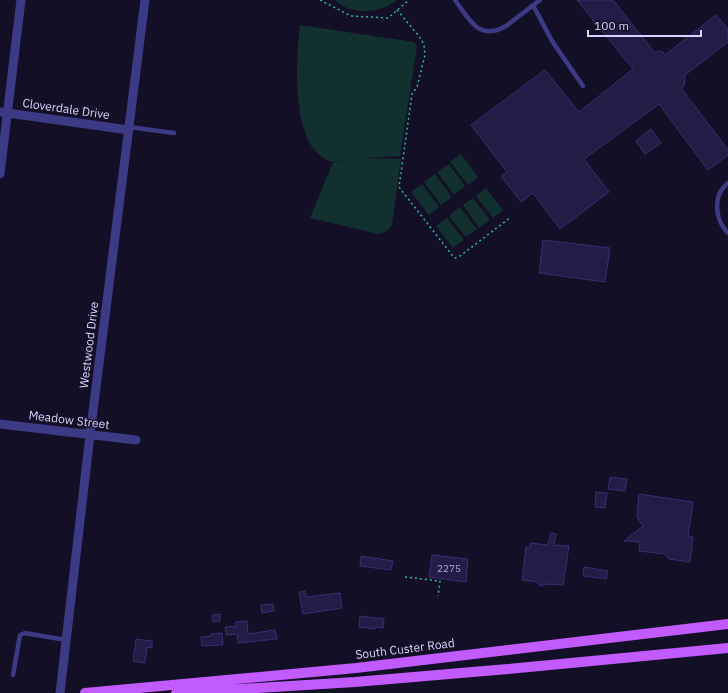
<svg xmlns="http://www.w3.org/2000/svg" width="728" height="693" font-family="'IBM Plex Sans',sans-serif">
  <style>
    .green { fill: #12302f }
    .building { fill: #241b47; stroke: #3b2d73 }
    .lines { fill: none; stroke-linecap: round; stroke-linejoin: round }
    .path { stroke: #2fb8b0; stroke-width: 1.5; stroke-dasharray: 2 3; stroke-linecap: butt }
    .service { stroke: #3d3a85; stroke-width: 4.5 }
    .minor { stroke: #3d3a85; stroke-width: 9 }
    .primary { stroke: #c25bff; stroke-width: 10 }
    .labels { text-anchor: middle; stroke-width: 3; stroke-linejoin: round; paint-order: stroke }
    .number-label { font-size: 10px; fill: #aca6d1 }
    .street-label { font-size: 12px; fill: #d9d4ff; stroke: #130f26 }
  </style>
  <rect width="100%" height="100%" fill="#130f26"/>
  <path class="green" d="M335,0H397C380,14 352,16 335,0Z
    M300,25L414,42L417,46L400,156L366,158L401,159L392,225C388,231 385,233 378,234L310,218L333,162L345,160C341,160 334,162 330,161C290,148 296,58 300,25Z
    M461,154L478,177L468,185L450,162Z
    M449,164L465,186L454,195L437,172Z
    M435,174L452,197L441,205L424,182Z
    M422,184L439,207L429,215L411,192Z
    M486,188L503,210L493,218L476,196Z
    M473,198L490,220L479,228L463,205Z
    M460,207L477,229L466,237L449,216Z
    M447,218L464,240L453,248L436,226Z"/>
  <path class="building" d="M577,0H613L655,53L658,51L663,52L665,55L716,15L728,29V42L685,75L684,86L681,88L728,150V155L708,170L659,104L584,159L609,192L560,229L533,193L521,202L501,176L507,172L471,125L545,70L579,112L633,69Z
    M651,129L661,143L645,154L636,141Z
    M543,240L610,248L605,282L539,273Z
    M610,477L627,479L625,491L608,489Z
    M596,492L607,493L605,508L595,507Z
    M639,494L693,502L688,537H693L690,562L669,559L665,554L639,551L640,542L624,541L643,526L637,517Z
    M551,533L556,534L554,545L569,546L563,585L546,584L543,586L539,585L538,582L522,580L526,547L530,548V543L548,545Z
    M432,555L468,559L466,582L429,577Z
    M361,556L393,561L391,570L360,566Z
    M584,567L608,571L606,579L583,576Z
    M305,591L306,597L340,593L342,608L303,614L299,592Z
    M273,604L274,611L262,613L261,605Z
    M220,614V621L213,622L212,615Z
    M360,616L384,619L383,628L375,627V629L359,627Z
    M247,621L248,634L275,630L277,639L238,643L237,634L226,635L225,627L236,626V622Z
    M222,633L223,645L202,646L201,637L211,636V634Z
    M136,639L152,641V648L147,647L145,663L133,661Z"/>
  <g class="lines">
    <path class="path" d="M320,0L351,16L388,18L409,0
      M397,10L419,36L420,38L424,45L425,55L417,87L412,94L399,187L452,255L455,258L460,256L511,217
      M405,577L440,581L438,596"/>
    <path class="service" d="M455,0C469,19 479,42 506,26L540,0
      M533,5L552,41L583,86
      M129,127L174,133
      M728,183C712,195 715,220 728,233
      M13,675L20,635L25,633L66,640"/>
    <path class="minor" d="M0,112L129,130
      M0,174L21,0
      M0,424L136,440
      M60,693L90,435L145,0"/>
    <path class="primary" d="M85,693L356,668L728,624
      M176,693L355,682L508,669L728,648"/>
  </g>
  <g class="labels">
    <g class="number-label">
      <text x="449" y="572">2275</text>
    </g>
    <g class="street-label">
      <text transform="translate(66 109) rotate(8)" y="4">Cloverdale Drive</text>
      <text transform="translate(89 345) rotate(-83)" y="4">Westwood Drive</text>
      <text transform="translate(69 420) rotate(7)" y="4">Meadow Street</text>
      <text transform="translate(405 649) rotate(-7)" y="4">South Custer Road</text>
    </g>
  </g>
  <path d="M588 30v6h113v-6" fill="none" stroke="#d9d4ff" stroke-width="2"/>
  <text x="594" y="30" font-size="12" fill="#d9d4ff" stroke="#130f26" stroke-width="3" paint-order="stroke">100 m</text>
</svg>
